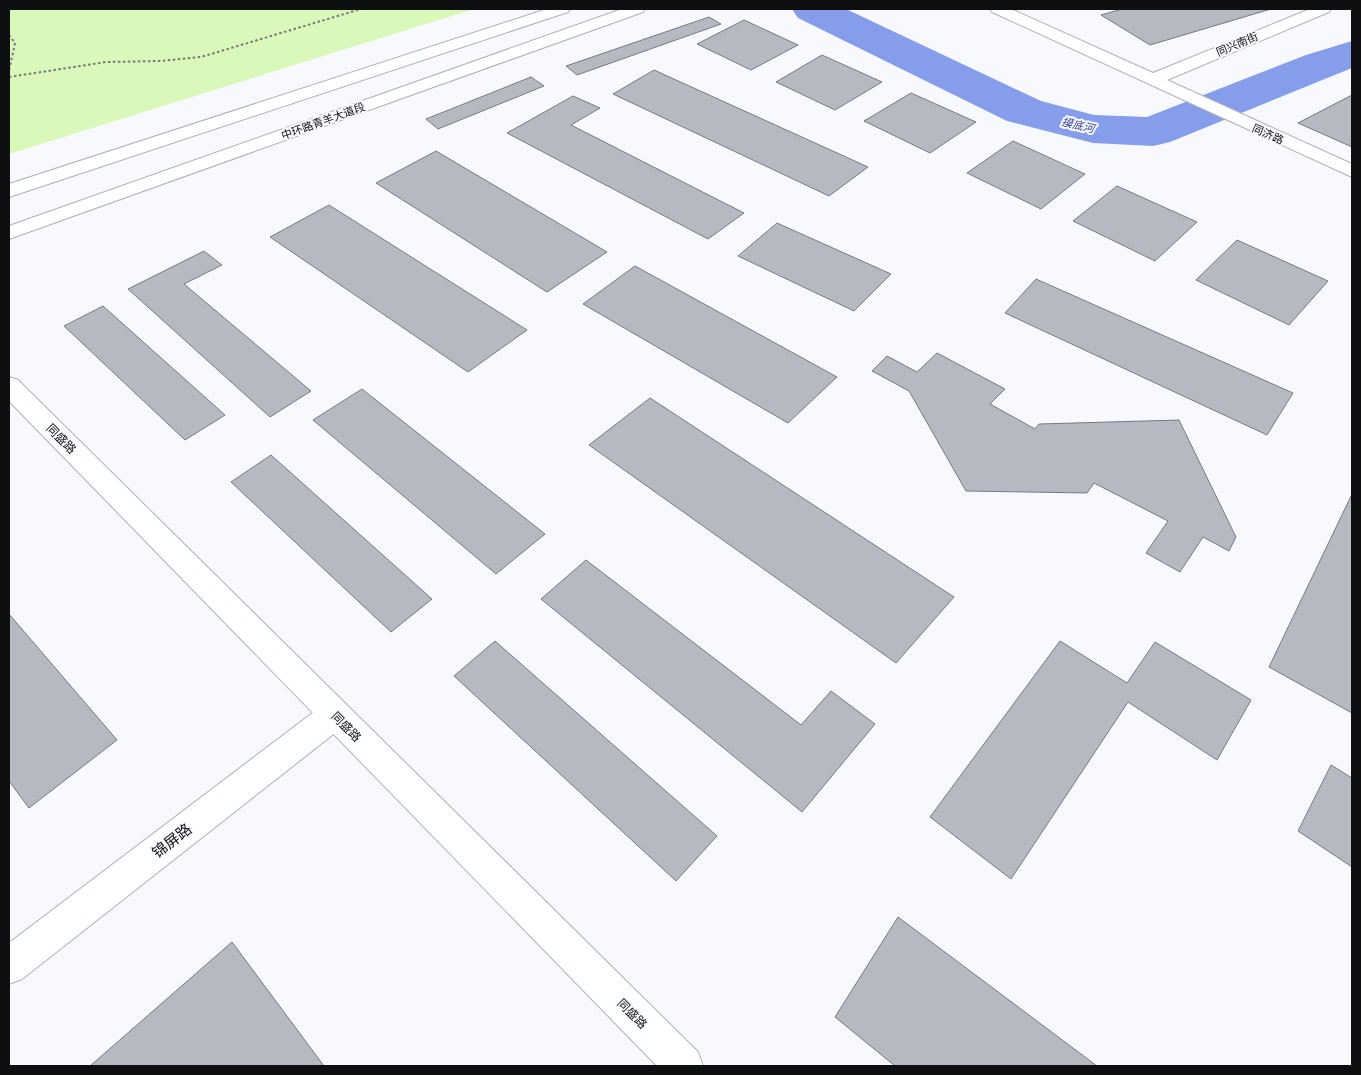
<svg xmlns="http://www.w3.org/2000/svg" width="1361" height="1075" font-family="Barlow,'Noto Sans SC',sans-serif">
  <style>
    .green { fill: #daf8b9 }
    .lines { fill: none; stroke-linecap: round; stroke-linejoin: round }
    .river { fill: #859deb; fill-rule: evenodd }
    .building { fill: #b6b9c1; stroke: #787a82 }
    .street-casing { stroke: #aeb0b9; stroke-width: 2 }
    .secondary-casing { stroke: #aeb0b9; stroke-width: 2 }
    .primary-casing { stroke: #aeb0b9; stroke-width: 2 }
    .path { stroke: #77787c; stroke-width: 2; stroke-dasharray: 2.5 2.5; stroke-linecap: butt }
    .street { fill: #fff; fill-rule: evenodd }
    .secondary { fill: #fff; fill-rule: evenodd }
    .primary { fill: #fff; fill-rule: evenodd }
    .labels { text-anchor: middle; stroke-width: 4; stroke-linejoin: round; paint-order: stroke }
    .far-street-label { font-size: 11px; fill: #0e0f11; stroke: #f8f9ff }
    .far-water-label { font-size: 11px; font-style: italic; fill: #2c3d97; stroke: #f8f9ff }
    .street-label { font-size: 12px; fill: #0e0f11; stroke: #f8f9ff }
    .near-street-label { font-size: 15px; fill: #0e0f11; stroke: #f8f9ff }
  </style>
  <rect width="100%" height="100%" fill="#f8f9ff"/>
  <path class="green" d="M9,9H474L9,154Z"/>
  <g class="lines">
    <path class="river" d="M792,9H846L1041,101L1094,115L1147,117L1306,55L1352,41V68L1170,142L1153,146L1093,143L1007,121L798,18Z"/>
  </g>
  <path class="building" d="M1122,9H1271L1150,45L1101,15Z
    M709,17L721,24L577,75L566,66Z
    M744,20L798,45L751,70L697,44Z
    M822,55L882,82L835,110L776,82Z
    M654,70L868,167L829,196L613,94Z
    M531,77L544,86L438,129L426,119Z
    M911,93L976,122L930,153L864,121Z
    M1352,95V147L1298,123Z
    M573,96L600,108L571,125L744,213L708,239L507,133Z
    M1013,141L1085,174L1041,209L967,173Z
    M436,151L607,252L547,292L376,183Z
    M1117,186L1197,222L1155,261L1073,221Z
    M329,205L527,330L468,372L270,237Z
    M777,223L891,274L854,311L738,256Z
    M1237,240L1328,281L1289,325L1196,280Z
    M204,251L222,265L184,284L311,391L270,417L128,289Z
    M635,266L837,377L788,423L583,304Z
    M1036,279L1293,393L1267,435L1005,313Z
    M103,306L225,415L185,440L64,326Z
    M937,353L1005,389L990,404L1035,429L1039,424L1179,420L1236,537L1229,551L1203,537L1180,572L1146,553L1168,521L1094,483L1087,493L966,491L909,391L872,371L887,356L917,372Z
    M362,389L545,534L496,574L313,420Z
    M650,398L954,597L896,663L589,445Z
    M271,455L432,599L391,632L231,482Z
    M1352,494V713L1269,667Z
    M586,560L801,725L831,691L875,724L802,812L541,599Z
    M9,614L117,740L29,808L9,781Z
    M495,641L717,836L676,881L454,676Z
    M1060,641L1127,683L1155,642L1251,700L1217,760L1128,702L1011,879L930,817Z
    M1331,765L1352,778V867L1298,831Z
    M898,917L1097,1066H895L835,1017Z
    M232,942L324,1066H90Z"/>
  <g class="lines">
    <g class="street-casing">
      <path id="street" d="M990,9H1011L1153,73L1310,9H1331L1329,12L1167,80L1352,164V177L992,12Z
        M334,701L345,705L350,715L345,725L22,979L9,984V943L323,705Z"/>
    </g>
    <g class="secondary-casing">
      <path id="secondary" d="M9,377L18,380L698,1052L703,1066H657L9,401Z"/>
    </g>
    <g class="primary-casing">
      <path id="primary" d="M547,9H570L568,12L9,197V184Z
        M622,9H645L643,12L9,239V226Z"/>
    </g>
    <path class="path" d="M9,35L15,43L9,71
      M9,77L106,62L159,61L201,57L361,9"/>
    <use href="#street" class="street"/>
    <use href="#secondary" class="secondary"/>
    <use href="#primary" class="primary"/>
  </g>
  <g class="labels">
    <g class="far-street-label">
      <text transform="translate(1237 44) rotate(-23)" y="4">同兴南街</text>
      <text transform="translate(323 121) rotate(-20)" y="4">中环路青羊大道段</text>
      <text transform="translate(1268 134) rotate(24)" y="4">同济路</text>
    </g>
    <g class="far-water-label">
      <text transform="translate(1078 125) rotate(13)" y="4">摸底河</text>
    </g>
    <g class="street-label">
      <text transform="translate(61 439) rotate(45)" y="4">同盛路</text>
      <text transform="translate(346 727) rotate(45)" y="4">同盛路</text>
      <text transform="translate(632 1014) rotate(45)" y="4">同盛路</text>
    </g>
    <g class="near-street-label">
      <text transform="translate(172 841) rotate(-38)" y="5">锦屏路</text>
    </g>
  </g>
  <rect width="1361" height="1075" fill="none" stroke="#0e0f11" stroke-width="20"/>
</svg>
